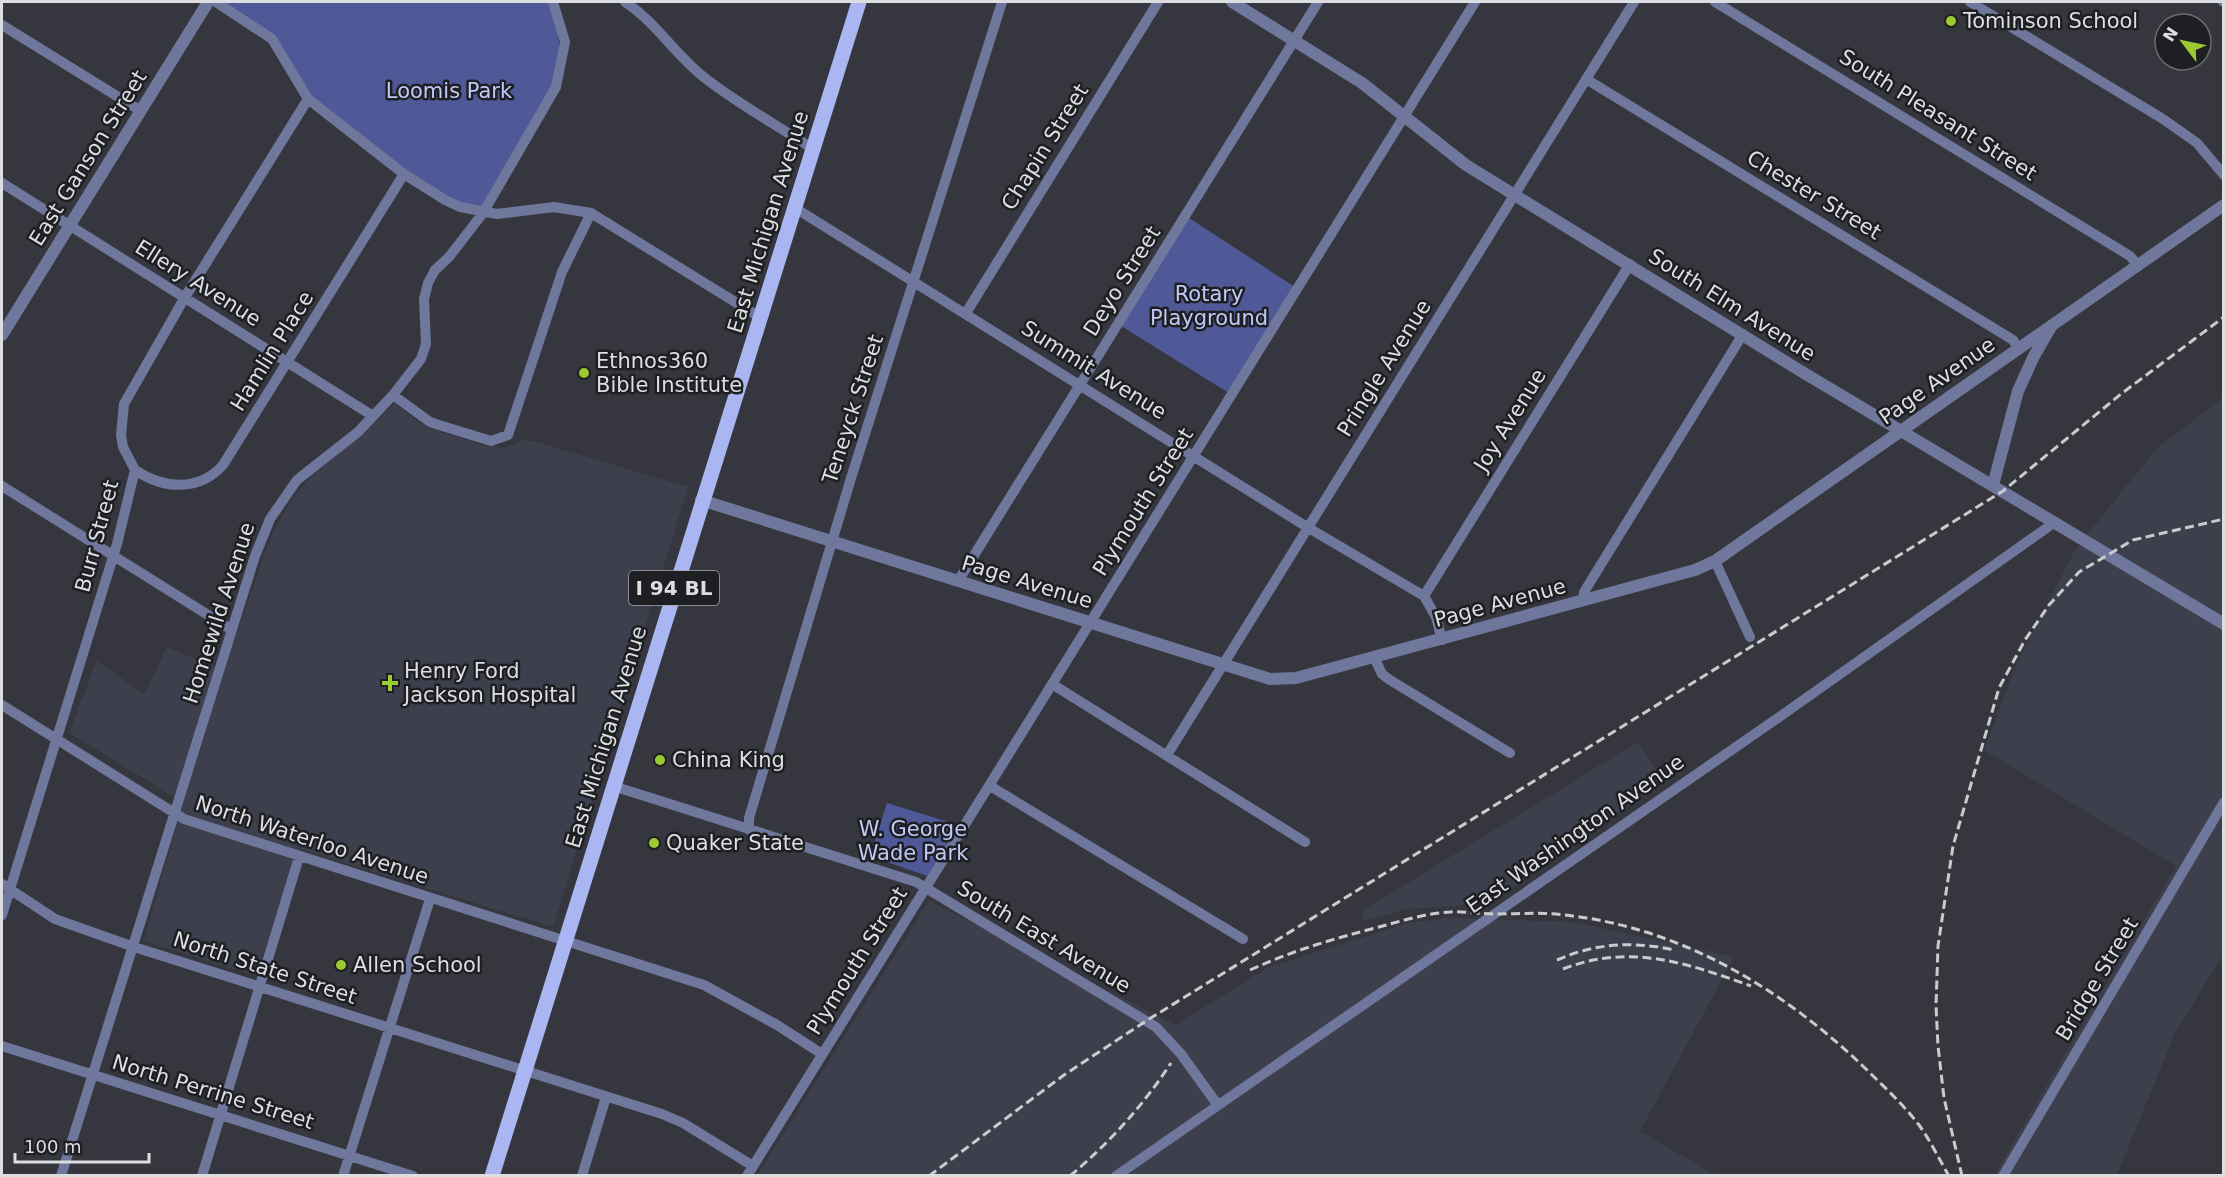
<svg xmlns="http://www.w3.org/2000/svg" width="2225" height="1177" font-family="'DejaVu Sans',sans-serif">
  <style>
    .built { fill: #3d3f4c }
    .green { fill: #505997 }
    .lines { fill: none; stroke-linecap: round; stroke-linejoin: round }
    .minor { stroke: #6f779c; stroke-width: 10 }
    .tertiary { stroke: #6f779c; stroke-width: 12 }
    .primary { stroke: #aab6f2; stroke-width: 15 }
    .rail { stroke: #cacbcf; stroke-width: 3; stroke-dasharray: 9 4.5; stroke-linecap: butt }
    .poi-dot { fill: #9cca32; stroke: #1e1f22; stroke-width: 2 }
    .labels { text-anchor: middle; stroke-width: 5; stroke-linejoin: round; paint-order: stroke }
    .shield { fill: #1e1f22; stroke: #a4a5a8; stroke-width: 1.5 }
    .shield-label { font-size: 20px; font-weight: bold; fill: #dddee2 }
    .poi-label { font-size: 21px; fill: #dddee2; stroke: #1e1f22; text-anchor: start }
    .park-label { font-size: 21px; fill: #c0c9f6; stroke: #1e1f22 }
    .street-label { font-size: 21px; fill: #dddee2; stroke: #1e1f22 }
  </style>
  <rect width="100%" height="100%" fill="#36373e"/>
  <path class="built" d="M2223,398V955L2175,1033L2117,1175H1994L2176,866L1984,750L2017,663L2075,550L2157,448Z
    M395,404L426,427L485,446L506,448L522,440L537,442L688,487L553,927L297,848L256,976L144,941L183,802L69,733L97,660L144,695L167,647L223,671L271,537L290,502L309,479Z
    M1638,742L1663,780L1490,904L1407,909L1363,921L1362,911Z
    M929,901L1176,1025L1267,968L1408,923L1449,918L1574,922L1734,957L1640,1131L1715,1175L757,1176Z"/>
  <path class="green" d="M216,2H552L562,61L540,114L483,213L445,200L308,99L272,39Z
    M1186,216L1298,289L1232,395L1118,324Z
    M887,803L958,825L927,876L870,856Z"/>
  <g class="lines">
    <path class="minor" d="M216,2L272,39L308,99L404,174L445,200L460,207L497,214L554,207L591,213L761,318
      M625,2C656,22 675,55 705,78C738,104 777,125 813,149
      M1715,2L2130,256L2138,266
      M1970,2L2163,119L2197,143L2224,175
      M2223,2H2224
      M2,25L141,111
      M1586,79L2013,340L2018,348
      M2,183L373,416
      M795,208L1307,527L1424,596L1436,617L1442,640
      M966,313L1158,2
      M393,395L430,422L439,425L491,441L508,435L562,272L591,213
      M135,470C163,489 199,492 223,465L404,174
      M2,486L232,630
      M1715,561L1750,637
      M958,581L1318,2
      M1424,596L1630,264
      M1583,601L1584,592L1743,334
      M1374,657L1382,674L1390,680L1510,753
      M1052,684L1305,842
      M2,705L184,819L704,985L777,1025L822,1054
      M1167,755L1634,2
      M613,786L916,882L1156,1027L1181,1054L1217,1104
      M990,786L1243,939
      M749,830V818L852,475L1002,2
      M2,884L55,919L134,947L662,1114L683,1123L753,1166
      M2,915L117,544L135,470L123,447L121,435L124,404L185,297L308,99
      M2,1046L413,1176
      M61,1176L255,556L270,519L297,480L358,432L393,395L421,359L426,344L424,299L428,283L435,270L449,257L483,213L556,87L565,42L553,2
      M202,1176L299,857
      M343,1176L430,899
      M582,1176L606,1097
      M747,1176C991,785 1233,393 1475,2
      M1116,1176L1785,713L2055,522
      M2003,1176L2224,802"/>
    <path class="tertiary" d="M1232,2L1362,83L1466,165L1799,370L2224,624
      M2,335L208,2
      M1993,485L2018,391L2034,356L2051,327
      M701,500L1270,679L1296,678L1695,570L1715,561L2224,205"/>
    <path class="primary" d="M492,1176L859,2"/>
    <path class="rail" d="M1557,960C1596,943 1633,941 1674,950
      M1563,969C1630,943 1687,963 1751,986
      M1250,970C1294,950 1333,939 1379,927C1402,921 1426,913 1450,912C1465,911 1480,914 1495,914C1518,914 1541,912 1564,915C1680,927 1783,989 1866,1069C1884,1087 1903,1104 1919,1125C1930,1140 1939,1159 1949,1176
      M929,1176L1064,1075L1146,1021L2003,491L2121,394L2224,317
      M1070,1176C1110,1142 1142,1107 1171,1063
      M1962,1176L1944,1098L1938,1046L1936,1006L1938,946L1953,846L1999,688L2025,640L2049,605L2079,572L2133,540L2224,519"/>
  </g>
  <g class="poi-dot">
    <circle cx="1951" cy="21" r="6"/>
    <circle cx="584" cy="373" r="6"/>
    <path d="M387 674h6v6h6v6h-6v6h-6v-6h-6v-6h6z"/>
    <circle cx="660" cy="760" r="6"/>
    <circle cx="654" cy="843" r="6"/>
    <circle cx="341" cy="965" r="6"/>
  </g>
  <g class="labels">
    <rect class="shield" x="629" y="571" width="90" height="34" rx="4.5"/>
    <g class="shield-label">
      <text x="674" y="595">I 94 BL</text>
    </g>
    <g class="poi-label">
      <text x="1963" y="28">Tominson School</text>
      <text x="596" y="368">Ethnos360<tspan x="596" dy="24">Bible Institute</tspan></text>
      <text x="404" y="678">Henry Ford<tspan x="404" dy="24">Jackson Hospital</tspan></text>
      <text x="672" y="767">China King</text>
      <text x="666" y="850">Quaker State</text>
      <text x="353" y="972">Allen School</text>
    </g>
    <g class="park-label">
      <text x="449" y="98">Loomis Park</text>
      <text x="1209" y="301">Rotary<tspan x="1209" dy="24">Playground</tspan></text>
      <text x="913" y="836">W. George<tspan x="913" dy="24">Wade Park</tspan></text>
    </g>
    <g class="street-label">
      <text transform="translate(1938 115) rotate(32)" y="7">South Pleasant Street</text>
      <text transform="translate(1045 147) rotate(-58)" y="7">Chapin Street</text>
      <text transform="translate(88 158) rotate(-58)" y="7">East Ganson Street</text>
      <text transform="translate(1814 195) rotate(31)" y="7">Chester Street</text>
      <text transform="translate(768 222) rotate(-73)" y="7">East Michigan Avenue</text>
      <text transform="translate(1122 281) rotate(-58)" y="7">Deyo Street</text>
      <text transform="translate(198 283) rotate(32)" y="7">Ellery Avenue</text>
      <text transform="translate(1732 305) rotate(32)" y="7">South Elm Avenue</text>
      <text transform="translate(272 351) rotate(-58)" y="7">Hamlin Place</text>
      <text transform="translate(1384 368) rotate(-58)" y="7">Pringle Avenue</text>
      <text transform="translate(1094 370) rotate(32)" y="7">Summit Avenue</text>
      <text transform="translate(1937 381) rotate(-35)" y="7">Page Avenue</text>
      <text transform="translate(853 409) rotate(-72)" y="7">Teneyck Street</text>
      <text transform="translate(1510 420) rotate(-58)" y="7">Joy Avenue</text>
      <text transform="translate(1143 502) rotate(-58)" y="7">Plymouth Street</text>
      <text transform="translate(97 536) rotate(-75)" y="7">Burr Street</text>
      <text transform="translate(1027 582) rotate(17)" y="7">Page Avenue</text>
      <text transform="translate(1500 603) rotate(-15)" y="7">Page Avenue</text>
      <text transform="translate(219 613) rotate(-72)" y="7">Homewild Avenue</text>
      <text transform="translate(606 737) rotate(-73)" y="7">East Michigan Avenue</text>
      <text transform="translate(1575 834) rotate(-35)" y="7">East Washington Avenue</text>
      <text transform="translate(312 840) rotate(18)" y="7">North Waterloo Avenue</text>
      <text transform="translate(1044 937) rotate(31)" y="7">South East Avenue</text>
      <text transform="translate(857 961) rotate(-58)" y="7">Plymouth Street</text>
      <text transform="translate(265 968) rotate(18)" y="7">North State Street</text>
      <text transform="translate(2097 979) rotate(-59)" y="7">Bridge Street</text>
      <text transform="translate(213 1092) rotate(17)" y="7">North Perrine Street</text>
    </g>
  </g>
  <rect width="2225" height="1177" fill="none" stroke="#dddee2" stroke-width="6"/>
  <g transform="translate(2183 42) rotate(302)"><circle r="28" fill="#1e1f22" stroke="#6a6b6f" stroke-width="1.5"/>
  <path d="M0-4.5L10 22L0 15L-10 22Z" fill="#9cca32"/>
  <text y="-9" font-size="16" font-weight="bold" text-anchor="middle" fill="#dddee2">N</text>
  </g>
  <path d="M15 1153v9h134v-9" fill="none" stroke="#dddee2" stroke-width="3"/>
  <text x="24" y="1153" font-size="18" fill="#dddee2" stroke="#1e1f22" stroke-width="4.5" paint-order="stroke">100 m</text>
</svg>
